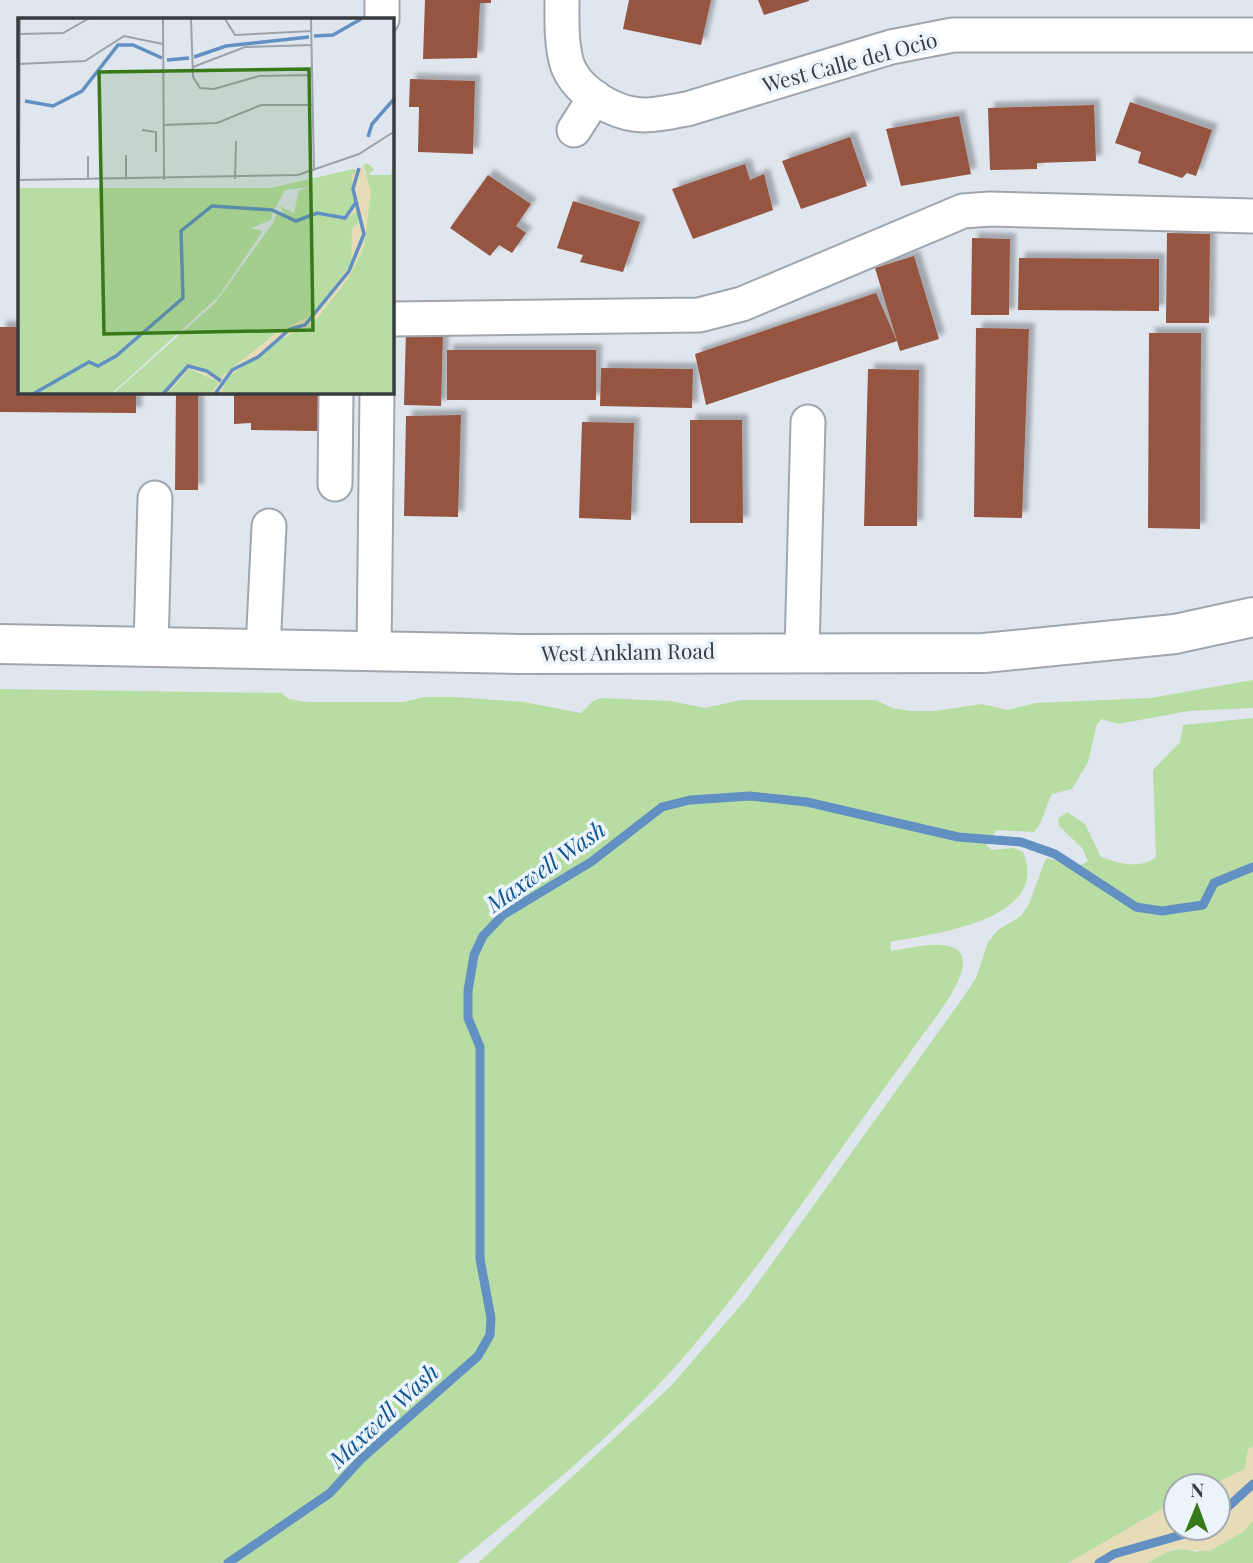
<svg xmlns="http://www.w3.org/2000/svg" width="1253" height="1563" font-family="'Playfair Display',serif">
  <style>
    .green { fill: #b8dda3 }
    .sand { fill: #e6dcb7 }
    .lines { fill: none; stroke-linecap: round; stroke-linejoin: round }
    .stream { stroke: #6290c3; stroke-width: 9 }
    .building { fill: #955540; filter: url(#shadow) }
    .minor-casing { stroke: #9fa6ad; stroke-width: 37 }
    .major-casing { stroke: #9fa6ad; stroke-width: 42 }
    .minor { stroke: #fff; stroke-width: 33 }
    .major { stroke: #fff; stroke-width: 38 }
    .labels { text-anchor: middle; stroke-width: 7; stroke-linejoin: round; paint-order: stroke }
    .street-label { font-size: 21px; fill: #393c3f; stroke: #ecf4fb }
    .water-label { font-size: 23px; font-style: italic; fill: #0d5493; stroke: #ecf4fb }
    .inset-river { fill: none; stroke: #6290c3; stroke-width: 3.5 }
    .inset-road { fill: none; stroke: #9da2a8; stroke-width: 2 }
    .view { fill: #387a19; fill-opacity: 0.15; stroke: #387a19; stroke-width: 3.5 }
    .inset-edge { fill: none; stroke: #393c3f; stroke-width: 3.5 }
  </style>
  <defs>
    <filter id="shadow"><feDropShadow dx="6" dy="-6" stdDeviation="2" flood-color="#0004"/></filter>
  </defs>
  <rect width="100%" height="100%" fill="#dfe6ee"/>
  <path class="green" d="M1253,680V708L1189,711L1118,724L1102,719L1097,724L1088,762L1072,789L1052,794C1045,807 1044,822 1034,832L997,830L986,844L991,850L1013,848L1023,852C1052,921 932,934 890,942L891,951C907,949 924,944 940,945C1001,948 923,1030 910,1053C836,1153 769,1257 688,1352C621,1431 537,1497 457,1563H0V689L281,693L289,699L306,702H404L424,697H455L524,702L581,713L593,701L601,698L670,701L705,708L741,700H876L892,708L911,711H934L982,704L1007,710L1036,703L1150,698Z
    M1253,718V1446L1248,1449L1245,1469L1211,1486H1176V1501L1068,1563H478L670,1387L747,1298L962,999L976,978L988,942L998,930L1021,916L1029,904L1046,858L1081,865L1088,861L1082,848L1059,826L1058,819L1067,812L1085,824L1101,857C1119,863 1139,870 1156,857L1153,770L1180,742L1183,725Z
    M1253,1471V1563H1147C1164,1553 1176,1544 1196,1552L1243,1532Z"/>
  <path class="sand" d="M1253,1446V1521L1243,1532L1210,1551L1173,1549L1147,1563H1068L1176,1501V1528H1218V1486H1211L1245,1469L1248,1449Z"/>
  <g class="lines">
    <path class="stream" d="M1218,1516L1253,1484
      M228,1563L330,1493L362,1458L478,1356L490,1335L491,1318L480,1259V1047L468,1018V991L474,955L483,936L503,915L591,862L662,807L690,800L750,796L807,802L958,837L1021,842L1055,854L1136,907L1162,911L1203,905L1214,883L1253,867
      M1099,1563L1114,1554L1206,1528"/>
  </g>
  <path class="building" d="M425,0H491V3H480L477,58L423,59Z
    M629,0H711L701,45L623,29Z
    M758,0H809V1L764,15Z
    M410,79L475,81L473,154L418,152L419,107H409Z
    M1130,102L1212,130L1196,176L1187,173L1182,178L1138,163L1141,152L1115,143Z
    M1094,105L1096,161L1037,163V169L990,170L988,108Z
    M959,116L971,174L901,186L886,129Z
    M850,137L867,186L801,209L782,161Z
    M745,164L750,180L764,174L773,210L693,239L672,189Z
    M488,175L531,204L516,226L526,233L512,253L499,245L490,256L450,228Z
    M573,201L640,222L623,272L580,262L583,255L557,248Z
    M1167,233L1210,234L1209,323H1166Z
    M972,238L1010,239L1009,315H971Z
    M914,256L939,339L900,351L875,268Z
    M1019,258L1159,259V311L1018,310Z
    M876,293L897,341L706,405L695,354Z
    M0,327H19V392H136V413L0,412Z
    M976,328L1029,329L1022,518L974,517Z
    M406,330L443,331L441,406L404,405Z
    M1149,333H1201L1200,529L1148,528Z
    M447,350H596V400H447Z
    M601,368L693,369L692,408L600,406Z
    M868,369L919,370L917,526H864Z
    M176,392H198V490H175Z
    M234,392H320L319,431L251,430V423L234,424Z
    M461,415L458,517L404,516L406,416Z
    M690,420H742L743,523H690Z
    M582,422L634,423L631,520L579,518Z"/>
  <g class="lines">
    <g class="minor-casing">
      <path id="minor" d="M562,0C562,22 561,43 567,64C575,88 604,107 628,113C647,118 668,112 687,109L891,47L953,35H1253
        M382,19V0
        M574,130L595,97
        M392,319L699,315L742,304L963,211L990,209L1253,216
        M335,484L336,392
        M151,647L155,498
        M263,649L269,526
        M374,651L377,392
        M802,651L808,422"/>
    </g>
    <g class="major-casing">
      <path id="major" d="M0,644L519,654L984,653L1175,634L1253,617"/>
    </g>
    <use href="#minor" class="minor"/>
    <use href="#major" class="major"/>
  </g>
  <g class="labels">
    <g class="street-label">
      <text transform="translate(850 63) rotate(-15)" y="7">West Calle del Ocio</text>
      <text transform="translate(628 653) rotate(-1)" y="7">West Anklam Road</text>
    </g>
    <g class="water-label">
      <text transform="translate(546 867) rotate(-35)" y="8">Maxwell Wash</text>
      <text transform="translate(384 1416) rotate(-43)" y="8">Maxwell Wash</text>
    </g>
  </g>
  <g transform="translate(18 18)">
    <rect width="376" height="376" fill="#dfe6ee"/>
    <path d="M376,138V376H202L211,358L264,320L294,307V297L257,316L202,360L170,346L143,376H95L197,285L255,205L259,195H266L261,188L276,195L281,172L294,169L267,172L258,189L249,193L255,194L253,202L233,210L245,213L200,279L93,376H0V170H252L336,151L349,157L345,147L349,145L356,151L351,157H373ZM170,350L201,364V367L193,376H148Z" fill="#b8dda3"/>
    <path d="M345,147L353,173L346,229L330,261L294,307L264,320L211,358L202,376H193L201,364L172,350L154,371L143,376L170,346L202,360L257,316L294,297L333,246L334,211L340,205V192L330,200L337,187L334,157Z" fill="#e6dcb7"/>
    <path class="inset-river" d="M296,18L315,17L343,1M176,39L208,28L291,19M149,42L171,40M7,83L35,88L64,73L100,27H115L144,40M350,119L354,106L377,80M15,376L71,344L80,348L98,338L165,280L163,213L194,188L254,192L278,203L299,195L327,200L339,183M145,376L170,348L189,353L203,363M197,376L214,352L240,339L272,311L287,307L331,253L346,216L335,171L341,150"/>
    <path class="inset-road" d="M145,1L146,162M173,1L175,59L182,70L196,71L241,58L294,57M207,1L217,17L294,13M293,1L296,153M2,16L45,15L70,1M0,46L67,43L106,18L145,26M175,49L227,29L294,27M145,107L199,105L243,87H294M124,112L138,114V134M217,161L218,123M0,162L280,157L341,136L377,113M1,162L2,1M70,162V138M108,162V137"/>
    <path class="view" d="M291,51L295,312L86,316L81,54Z"/>
    <rect width="376" height="376" class="inset-edge"/>
  </g>
  <g transform="translate(1197 1507) rotate(1)"><circle r="33" fill="#ecf4fb" stroke="#a4aab0" stroke-width="2"/>
  <path d="M0-5L12 26L0 18L-12 26Z" fill="#387a19"/>
  <text y="-10" font-size="19" font-weight="bold" text-anchor="middle" fill="#393c3f">N</text>
  </g>
</svg>
